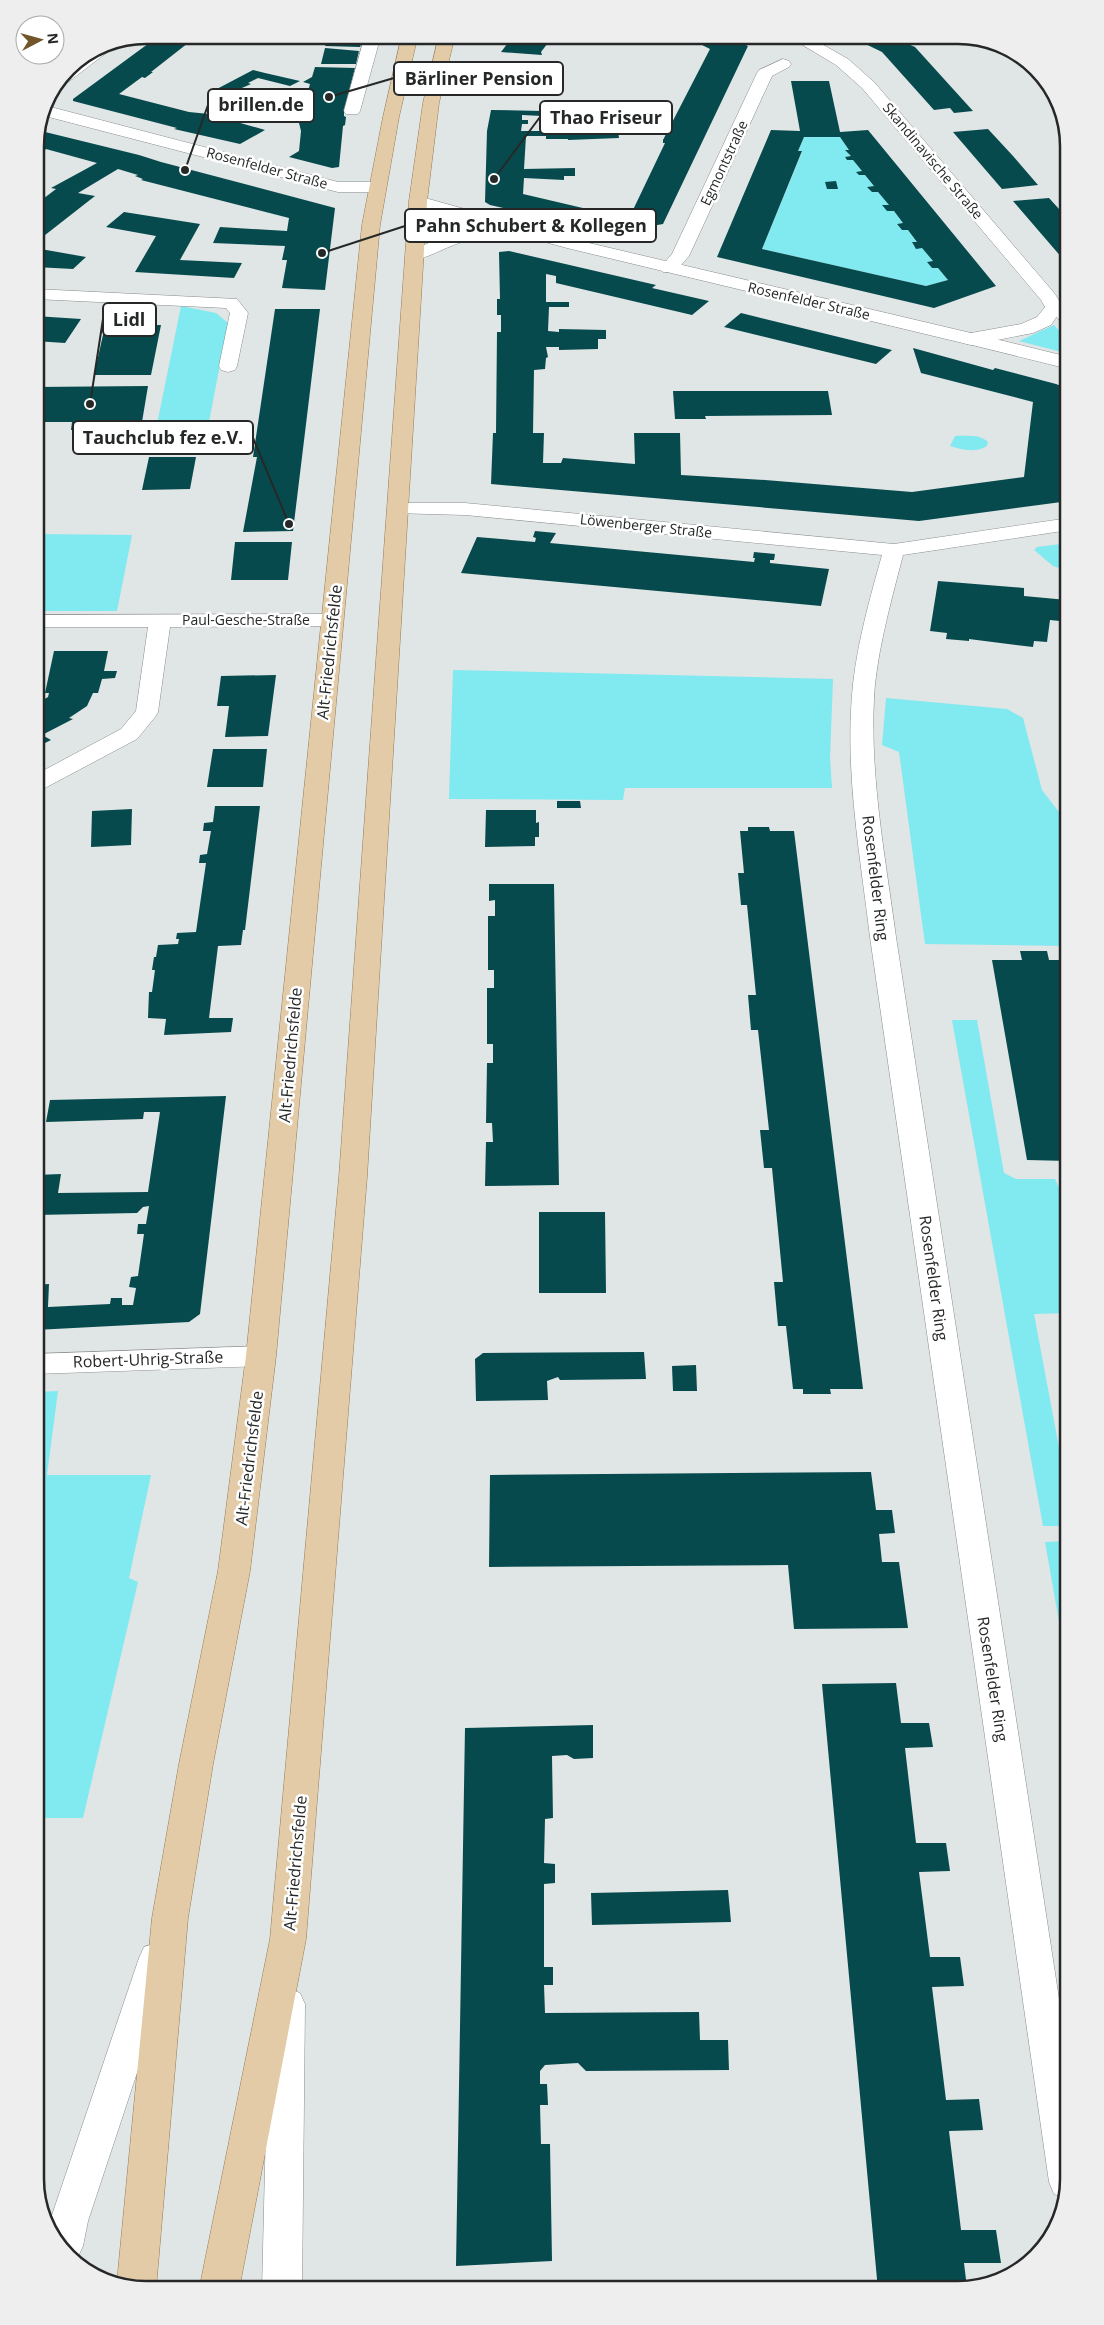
<svg xmlns="http://www.w3.org/2000/svg" width="1104" height="2325" font-family="'Open Sans',sans-serif">
  <style>
    .green { fill: #81e9f0 }
    .building { fill: #074a4e; fill-rule: evenodd }
    .lines { fill: none; stroke-linecap: round; stroke-linejoin: round }
    .street-casing { stroke: #898d8e; stroke-width: 1 }
    .secondary-casing { stroke: #898d8e; stroke-width: 1 }
    .primary-casing { stroke: #957b54; stroke-width: 1 }
    .street { fill: #fff; fill-rule: evenodd }
    .secondary { fill: #fff; fill-rule: evenodd }
    .primary { fill: #e3cba7; fill-rule: evenodd }
    .tram { stroke: #6d7070; stroke-width: 1 }
    .labels { text-anchor: middle; stroke-width: 5; stroke-linejoin: round; paint-order: stroke }
    .far-street-label { font-size: 14px; fill: #262828; stroke: #fff }
    .street-label { font-size: 16px; fill: #262828; stroke: #fff }
    .rim { fill: none; stroke: #262828; stroke-width: 2.5 }
    .leader { fill: none; stroke: #262828; stroke-width: 2 }
    .callout-dot { fill: #262828; stroke: #fff; stroke-width: 2 }
    .callout { fill: #fff; stroke: #262828; stroke-width: 2 }
    .callout-label { font-size: 18px; text-anchor: middle; font-weight: bold; fill: #262828 }
  </style>
  <rect width="100%" height="100%" fill="#e0e5e5"/>
  <path class="green" d="M804,137H840L849,150L846,151L851,156L845,157L847,160H853L862,171L857,172L859,175H865L874,186L868,187L872,192H878L889,205H883L887,211H894L903,223L897,224L902,230H908L917,242L912,243L916,248H922L933,261L927,262L932,268H938L948,280L926,286L762,249L802,152L798,151Z
    M181,306L216,313L228,323L203,453L151,454Z
    M1054,325L1069,341V354L1019,341Z
    M955,436C966,436 980,434 988,442L987,446C976,453 962,450 950,446Z
    M35,534L132,535L117,611H35Z
    M1069,543V571L1053,566L1034,550L1037,547Z
    M453,670L833,679L830,758L832,788H625L623,800L449,799Z
    M886,698L1007,709L1023,718L1042,790L1069,825V946L925,944L899,752L882,745Z
    M952,1020H977L1004,1173L1016,1179H1055C1076,1219 1069,1269 1069,1313L1034,1314L1069,1501V1526H1043Z
    M58,1391L47,1475H151L129,1578L138,1582L83,1818H35V1392Z
    M1069,1541V1678L1045,1542Z"/>
  <path class="building" d="M160,35L197,36L151,72H153L145,78L142,77L119,94L189,112L209,114L265,130L240,144L174,129L177,128L73,101V99Z
    M314,35H364L363,37H366L363,39L360,47L325,46L328,37H313Z
    M514,35H554L541,52L542,55L501,52Z
    M682,35H724L748,46L663,224L612,233L490,205L485,202L487,131L491,110L542,111V116L522,115V120H528V124H522L521,131H594L593,111L628,110L629,131H618L619,138L568,140V139H546V136H526L524,169L575,168V176H564V180L524,178L523,194L617,216L632,212L665,143H663V140L710,49Z
    M847,35H895L892,37L915,47L973,111L954,113L950,108L934,110L882,52Z
    M325,48L359,51L356,64H321Z
    M315,67L355,68L344,111V116L346,117L345,125L343,126L339,167L332,168L289,157L299,151L301,131L299,123L301,118L298,116L302,115L301,111H303L299,110L304,106L310,84L303,82L312,77Z
    M253,70L265,73L300,81L290,86L258,78L248,83L251,84L235,91L262,96L253,101L213,91Z
    M791,81H829L840,132L868,130L996,286L934,308L717,257L771,130L800,131ZM804,137H840L849,150H845L851,156L845,157L847,160H853L862,171L856,172L859,175H865L874,186L867,187L872,192H878L889,205H882L887,211H894L903,223L897,224L902,230H908L917,242H912L916,249L922,248L933,261L927,262L932,268H938L948,280L926,286L762,249L802,151H798Z
    M988,129L1013,156L1038,185L1002,189L953,132Z
    M37,130L139,155L161,162L335,208L325,290L282,288L287,260H282L285,246L213,243L220,227L287,231L289,218L141,180L143,179L135,176L138,175L118,169L78,193L95,196L40,239L35,238V205L56,189L51,188L97,163L46,149L35,159Z
    M836,181L838,189H827L825,182Z
    M1049,198L1069,220V266L1013,201Z
    M124,212L200,224L180,260L242,263L234,278L135,272L156,236L106,227Z
    M35,248L86,257L73,269L35,267Z
    M509,251L656,285L652,288L709,301L692,315L556,283V276L546,274V302H569V307H549L548,331L559,332V329L606,330V339H598V349L559,350V347H546L548,357L546,358L545,369L534,370L533,433H544L543,463H561L563,458L635,464L634,433H680L681,475L765,480L912,492L1024,477L1033,402L921,373L913,348L993,370L995,368L1056,384L1069,389V501L919,521L491,484L493,433H496L497,332H501V315H497V299H500L499,252Z
    M275,309H320L293,531L243,532L257,457H253Z
    M741,313L892,350L876,364L724,327Z
    M35,316L81,319L65,343L35,341Z
    M161,325L151,375H94L105,326Z
    M148,386L137,452H93L97,430H71L72,422H35V387Z
    M673,391H828L832,415L705,416L706,419H675Z
    M149,457H196L190,489L142,490Z
    M535,531L556,533L550,543L754,562L755,558H753L754,552L775,554L774,560H770V563L829,569L821,606L461,573L477,537L535,542L536,538L533,537Z
    M235,542H292L288,580H231Z
    M938,581L1024,588V596L1067,600L1069,622L1050,620L1047,642L1034,641L1033,647L969,639V641L946,639L947,633L930,631Z
    M54,651H108L104,671H117L115,678L102,679L98,693H93L87,706L69,718L73,719L42,735L51,740L39,746L35,744V701H41L48,697L49,693H45Z
    M276,675L268,736L225,737L229,706H217L221,676Z
    M213,749H267L263,787H207Z
    M557,801H580L581,808H557Z
    M215,806H260L245,930H243L241,945L218,946L209,1018H233L231,1032L164,1035L166,1019L148,1018L149,992H152L155,970H152L154,957H156L158,945L178,944L179,939H176L177,933L196,932L206,863H199L200,855L207,854L211,831H203L204,823L213,822Z
    M132,809L131,845L91,847L92,811Z
    M486,810H536V823L539,822V837H535V846L485,847Z
    M748,827H769L770,831H794L863,1389H830L831,1394H803V1389H793L786,1326H778L774,1282H783L772,1168H764L760,1130H769L758,1030H751L748,995H756L747,905H741L738,873H744L740,831H748Z
    M489,884H554L559,1185L485,1186L486,1142H493L492,1123H486L487,1063H493V1044H487V988H494V970H488V916H495V900L489,901Z
    M1020,951H1047L1049,960H1063L1069,988V1161L1027,1160L992,960H1022Z
    M226,1096L200,1314L189,1322L35,1330V1285L49,1284L48,1307L110,1304L111,1298H122V1305H133L136,1288L129,1287L131,1277L138,1276L144,1234H137L138,1224H146L149,1206L143,1207L137,1213L35,1215V1175L61,1174L58,1193L148,1192L160,1112H144L143,1119L46,1122L50,1100Z
    M539,1212H605L606,1293H539Z
    M644,1352L646,1379L560,1380L558,1377L547,1381L548,1400L476,1401L475,1359L483,1353Z
    M696,1365L697,1391H673L672,1366Z
    M871,1472L876,1510H892L895,1533L879,1534L882,1562H899L908,1628L794,1629L788,1565L489,1567L490,1475Z
    M896,1683L901,1723H929L933,1747L905,1748L916,1843H946L950,1871L919,1872L930,1957H960L964,1986L932,1987L946,2100L979,2099L983,2130L949,2131L961,2230H996L1001,2263H964L967,2288L959,2290H878L822,1684Z
    M593,1725V1758L574,1759L567,1755L552,1756L553,1818L545,1819L544,1863L555,1864V1883L544,1884V1967H553V1985H544L545,2013L699,2012L700,2040H728L729,2070L586,2071L578,2063L545,2065L540,2071V2084H547L548,2105H540L541,2144H550L552,2261L456,2266L465,1728Z
    M728,1890L731,1922L592,1925L591,1893Z"/>
  <g class="lines">
    <g class="street-casing">
      <path id="street" d="M365,35H381L360,111L358,114H346L344,111Z
        M120,40L118,44L63,86L54,87C70,63 91,46 120,40Z
        M783,59L789,61L791,64L789,67L772,76L689,256L675,272H663L660,268L672,254L757,73L759,70Z
        M35,289L237,299L248,313L237,366L235,370L228,372L221,370L219,366L230,313L226,308L35,299Z
        M1054,302L1069,309V324L1062,322L1045,307L1048,303Z
        M971,333L1069,357V369L964,343L962,339L964,335Z
        M399,503H465L894,544L1069,518V530L903,555C892,598 880,640 875,684C868,768 885,854 896,937L1069,2064V2180L1064,2198L1054,2194L1049,2182L870,937C860,854 844,768 853,684C858,640 870,598 882,555L465,515L392,513L389,509L392,505Z
        M332,614L340,615L343,620L340,625L332,626L170,627L158,712L155,717L137,739L43,789L35,791V775L121,729L136,711L148,627H35V615Z
        M261,1346L271,1349L276,1356L271,1363L261,1366L35,1374V1354Z"/>
    </g>
    <g class="secondary-casing">
      <path id="secondary" d="M786,35H806L848,59L874,82L1055,294L1063,307L1051,325L1033,333L971,345L567,248L512,233L509,237C495,240 481,237 466,241C449,245 433,256 415,260L409,259L406,255L409,251L451,234L491,227L412,205L409,201L412,197L418,196L572,239L971,333L1021,324L1037,317L1045,307L1041,300L862,88L836,65Z
        M43,105L338,182H378L384,183L386,187L384,191L378,192H338L41,115Z
        M157,1943L170,1947L175,1958L88,2221L83,2246L77,2259L74,2260L48,2227L50,2221L139,1958L144,1947Z
        M287,1988L300,1993L305,2004L302,2290H262L269,2004L274,1993Z"/>
    </g>
    <g class="primary-casing">
      <path id="primary" d="M402,35H418L399,117L380,225L276,1356L250,1571L213,1764L188,1918L156,2289L138,2290L117,2282L152,1918L179,1764L218,1571L246,1356L362,225L383,117Z
        M439,35H455L439,103L427,201L367,1177L306,1939L239,2290H199L270,1939L339,1177L409,201L423,103Z"/>
    </g>
    <use href="#street" class="street"/>
    <use href="#secondary" class="secondary"/>
    <use href="#primary" class="primary"/>
    <path class="tram" d="M1001,48L1054,95"/>
  </g>
  <g class="labels">
    <g class="far-street-label">
      <text transform="translate(933 161) rotate(50)" y="5">Skandinavische Straße</text>
      <text transform="translate(724 163) rotate(-65)" y="5">Egmontstraße</text>
      <text transform="translate(267 168) rotate(15)" y="5">Rosenfelder Straße</text>
      <text transform="translate(809 301) rotate(13)" y="5">Rosenfelder Straße</text>
      <text transform="translate(646 526) rotate(6)" y="5">Löwenberger Straße</text>
      <text x="246" y="625">Paul-Gesche-Straße</text>
    </g>
    <g class="street-label">
      <text transform="translate(329 652) rotate(-84)" y="6">Alt-Friedrichsfelde</text>
      <text transform="translate(876 878) rotate(83)" y="6">Rosenfelder Ring</text>
      <text transform="translate(290 1055) rotate(-85)" y="6">Alt-Friedrichsfelde</text>
      <text transform="translate(934 1278) rotate(82)" y="6">Rosenfelder Ring</text>
      <text transform="translate(148 1359) rotate(-2)" y="6">Robert-Uhrig-Straße</text>
      <text transform="translate(249 1458) rotate(-83)" y="6">Alt-Friedrichsfelde</text>
      <text transform="translate(993 1679) rotate(81)" y="6">Rosenfelder Ring</text>
      <text transform="translate(295 1863) rotate(-85)" y="6">Alt-Friedrichsfelde</text>
    </g>
  </g>
  <path d="M0 0H1104V2325H0ZM146 44H958A102 102 0 0 1 1060 146V2179A102 102 0 0 1 958 2281H146A102 102 0 0 1 44 2179V146A102 102 0 0 1 146 44Z" fill="#eee" fill-rule="evenodd"/>
  <path class="rim" d="M146 44H958A102 102 0 0 1 1060 146V2179A102 102 0 0 1 958 2281H146A102 102 0 0 1 44 2179V146A102 102 0 0 1 146 44Z"/>
  <path class="leader" d="M329 97L394 78M185 170L208 105M494 179L540 117M322 253L405 226M90 404L103 319M289 524L253 438"/>
  <g class="callout-dot">
    <circle cx="329" cy="97" r="5"/>
    <circle cx="185" cy="170" r="5"/>
    <circle cx="494" cy="179" r="5"/>
    <circle cx="322" cy="253" r="5"/>
    <circle cx="90" cy="404" r="5"/>
    <circle cx="289" cy="524" r="5"/>
  </g>
  <g class="callout">
    <rect x="394" y="62" width="169" height="33" rx="5"/>
    <rect x="208" y="89" width="106" height="33" rx="5"/>
    <rect x="540" y="101" width="132" height="33" rx="5"/>
    <rect x="405" y="209" width="251" height="33" rx="5"/>
    <rect x="103" y="303" width="53" height="33" rx="5"/>
    <rect x="73" y="421" width="180" height="33" rx="5"/>
  </g>
  <g class="callout-label">
    <text x="479" y="85">Bärliner Pension</text>
    <text x="261" y="111">brillen.de</text>
    <text x="606" y="124">Thao Friseur</text>
    <text x="531" y="232">Pahn Schubert &amp; Kollegen</text>
    <text x="129" y="326">Lidl</text>
    <text x="163" y="444">Tauchclub fez e.V.</text>
  </g>
  <g transform="translate(40 40) rotate(84)"><circle r="24" fill="#ffffff" stroke="#a8a9a9"/>
  <path d="M0-4L9 19L0 12L-9 19Z" fill="#725528"/>
  <text y="-8" font-size="14" font-weight="bold" text-anchor="middle" fill="#262828">N</text>
  </g>
</svg>
